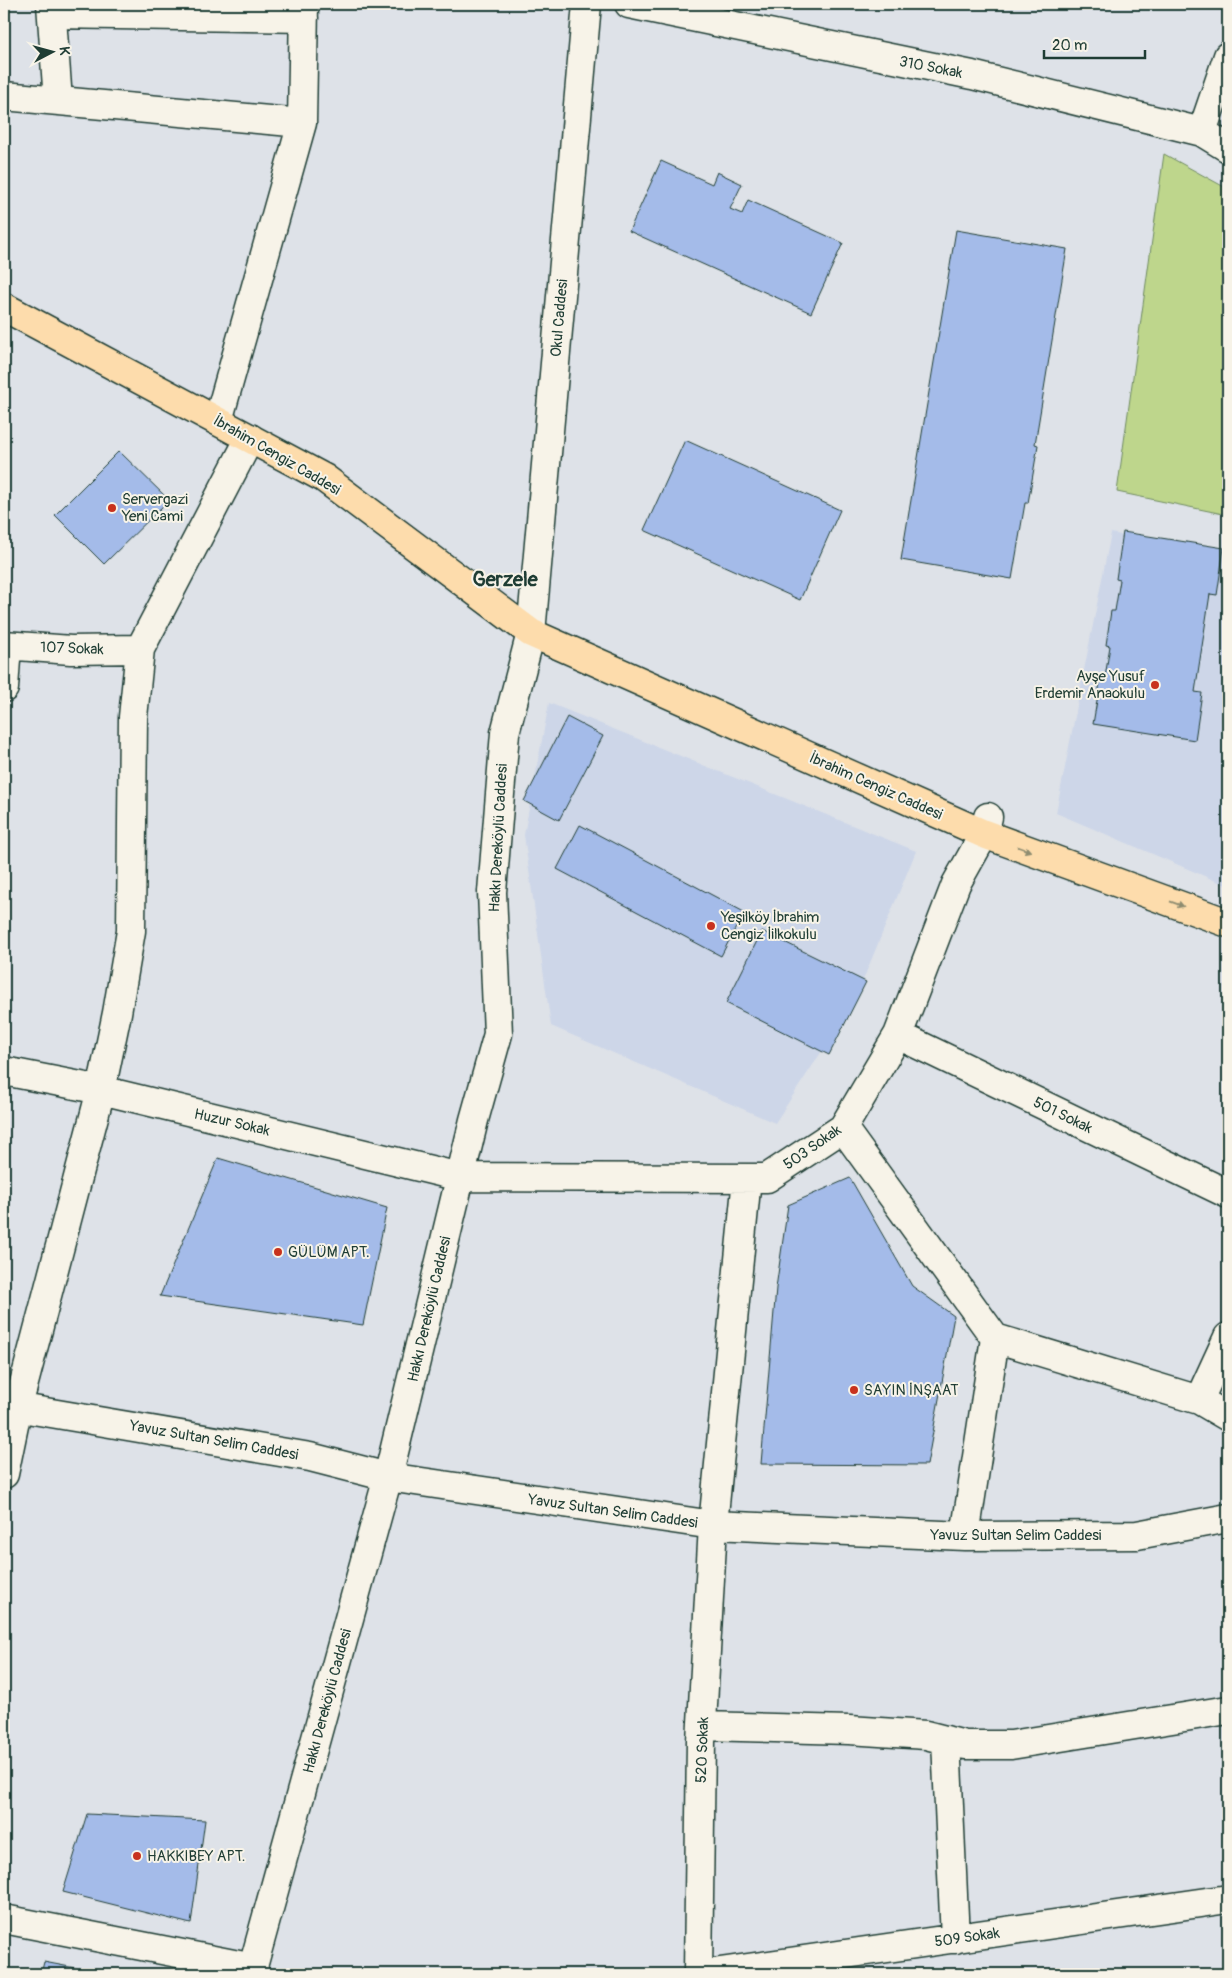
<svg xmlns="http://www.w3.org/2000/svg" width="1232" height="1978" font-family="Pangolin,sans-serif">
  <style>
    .built { fill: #cdd6e8 }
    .green { fill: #bed68c; stroke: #6e8a60 }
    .building { fill: #a4bbe9; stroke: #1f3d34 }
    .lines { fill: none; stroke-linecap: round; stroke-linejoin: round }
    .minor-casing { stroke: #1f3d34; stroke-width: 31 }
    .major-casing { stroke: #1f3d34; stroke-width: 31 }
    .minor { stroke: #f7f3e8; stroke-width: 28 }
    .major { stroke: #fddcac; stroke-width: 28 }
    .oneway { fill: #8e8c70 }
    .poi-dot { fill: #c8321e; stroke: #f7f3e8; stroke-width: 2 }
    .labels { text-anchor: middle; stroke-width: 4; stroke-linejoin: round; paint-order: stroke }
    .street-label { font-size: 15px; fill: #1f3d34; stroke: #f7f3e8 }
    .poi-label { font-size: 15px; fill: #1f3d34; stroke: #f7f3e8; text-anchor: start }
    .district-label { font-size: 20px; font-weight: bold; fill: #1f3d34; stroke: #f7f3e8 }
  </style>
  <rect width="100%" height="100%" fill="#dee2e8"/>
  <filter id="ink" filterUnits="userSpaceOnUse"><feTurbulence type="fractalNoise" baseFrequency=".02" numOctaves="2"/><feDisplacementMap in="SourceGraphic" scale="10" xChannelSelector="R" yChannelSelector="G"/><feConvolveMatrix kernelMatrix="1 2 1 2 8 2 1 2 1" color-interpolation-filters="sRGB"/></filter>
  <g filter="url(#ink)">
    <path class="built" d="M1111,533L1228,557V886L1056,813Z
      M549,703L916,851L854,1002L775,1123L551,1026L524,835Z"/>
    <path class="green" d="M1164,154L1228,189V515L1117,492Z"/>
    <path class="building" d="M661,161L712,184L717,172L742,184L730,209L742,214L748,200L843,243L811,313L629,231Z
      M956,230L1067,249L1035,444L1038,445L1028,503H1025L1012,579L901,560Z
      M685,440L840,510L800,600L644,530Z
      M119,451L169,500L104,564L55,515Z
      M1123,532L1224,548L1217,595L1210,594L1195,692L1202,693L1195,740L1093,724L1101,677H1105L1110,646L1106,645L1111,611H1115L1120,580L1116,579Z
      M567,717L603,736L559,820L524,801Z
      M580,825L744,912L721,956L557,869Z
      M762,931L866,982L829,1055L726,1003Z
      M218,1158L387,1208L363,1325L160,1296Z
      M850,1178L912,1286L954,1316L927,1465L761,1464L776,1288L788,1205Z
      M87,1814L205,1820L191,1924L63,1892Z
      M44,1962L106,1974H41Z"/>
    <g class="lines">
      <g class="minor-casing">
        <path id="minor" d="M51,4L58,101
          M629,4L972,75L1202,132L1228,148
          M52,14L304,18
          M4,96L302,123
          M1202,132L1228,56
          M218,421L302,123L304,4
          M4,645L71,650L140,649
          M4,688L7,645
          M898,1035L1228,1194
          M4,1071L101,1090L460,1177L767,1178L843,1128L898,1035L956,884L984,834L988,817
          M843,1128L995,1338L1199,1400L1228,1417
          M1199,1400L1228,1337
          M4,1405L310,1457L388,1477L713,1525L965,1536L1137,1535L1228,1518
          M4,1474L18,1406L101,1090L117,1013L131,931L133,717L140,649L250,438
          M965,1536L995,1338
          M702,1726L849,1730L926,1735L965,1745H1011L1228,1710
          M946,1740L955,1939
          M4,1919L254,1968
          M251,1974L388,1477L474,1120L498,1034L492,892L505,733L531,633L587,4
          M698,1974L701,1741L713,1525L747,1178
          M706,1974L1228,1899"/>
      </g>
      <g class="major-casing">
        <path id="major" d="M4,307L324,478L531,633L984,834L1228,923"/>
      </g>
      <use href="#minor" class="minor"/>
      <use href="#major" class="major"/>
    </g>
    <defs><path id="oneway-solid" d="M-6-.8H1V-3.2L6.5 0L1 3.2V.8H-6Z" transform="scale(1.25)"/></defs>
    <g class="oneway">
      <use href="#oneway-solid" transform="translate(1024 849) rotate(20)"/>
      <use href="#oneway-solid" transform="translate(1177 904) rotate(20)"/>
    </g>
  </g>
  <g class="poi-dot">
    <circle cx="112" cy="508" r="5"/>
    <circle cx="1155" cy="685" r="5"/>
    <circle cx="711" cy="926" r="5"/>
    <circle cx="278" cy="1252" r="5"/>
    <circle cx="854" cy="1390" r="5"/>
    <circle cx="137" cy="1856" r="5"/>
  </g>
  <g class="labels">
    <g class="street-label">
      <text transform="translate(931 67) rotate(11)" y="5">310 Sokak</text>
      <text transform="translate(559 318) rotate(-85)" y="5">Okul Caddesi</text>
      <text transform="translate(277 455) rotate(30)" y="5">İbrahim Cengiz Caddesi</text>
      <text transform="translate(72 648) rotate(2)" y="5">107 Sokak</text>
      <text transform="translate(876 786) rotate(24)" y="5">İbrahim Cengiz Caddesi</text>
      <text transform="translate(498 838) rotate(-87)" y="5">Hakkı Dereköylü Caddesi</text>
      <text transform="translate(1063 1115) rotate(26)" y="5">501 Sokak</text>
      <text transform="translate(232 1122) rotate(13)" y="5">Huzur Sokak</text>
      <text transform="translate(812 1147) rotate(-35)" y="5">503 Sokak</text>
      <text transform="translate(429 1309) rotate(-77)" y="5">Hakkı Dereköylü Caddesi</text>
      <text transform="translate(214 1440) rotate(10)" y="5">Yavuz Sultan Selim Caddesi</text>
      <text transform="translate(613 1511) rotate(8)" y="5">Yavuz Sultan Selim Caddesi</text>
      <text x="1016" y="1540">Yavuz Sultan Selim Caddesi</text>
      <text transform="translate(327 1701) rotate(-75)" y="5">Hakkı Dereköylü Caddesi</text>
      <text transform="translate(702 1750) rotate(-88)" y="5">520 Sokak</text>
      <text transform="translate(967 1937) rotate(-8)" y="5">509 Sokak</text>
    </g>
    <g class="poi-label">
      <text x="122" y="504">Servergazi<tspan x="122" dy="17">Yeni Cami</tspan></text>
      <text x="1145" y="681" text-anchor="end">Ayşe Yusuf<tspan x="1145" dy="17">Erdemir Anaokulu</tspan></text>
      <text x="721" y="922">Yeşilköy İbrahim<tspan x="721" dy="17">Cengiz İilkokulu</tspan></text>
      <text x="288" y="1257">GÜLÜM APT.</text>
      <text x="864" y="1395">SAYIN İNŞAAT</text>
      <text x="147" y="1861">HAKKIBEY APT.</text>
    </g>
    <g class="district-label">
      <text x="505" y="586">Gerzele</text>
    </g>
  </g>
  <rect width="1232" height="1978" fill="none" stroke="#f7f3e8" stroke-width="20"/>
  <rect x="10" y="10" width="1212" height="1958" fill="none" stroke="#1f3d34" stroke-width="2" filter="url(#ink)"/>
  <g transform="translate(52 52) rotate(84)" stroke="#f7f3e8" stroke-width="4" paint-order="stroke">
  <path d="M0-4L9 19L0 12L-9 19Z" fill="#1f3d34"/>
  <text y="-8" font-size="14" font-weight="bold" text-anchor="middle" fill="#1f3d34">K</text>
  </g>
  <path d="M1044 50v8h101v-8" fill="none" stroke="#1f3d34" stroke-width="2.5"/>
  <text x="1052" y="50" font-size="15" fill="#1f3d34" stroke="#f7f3e8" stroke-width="4" paint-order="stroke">20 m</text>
</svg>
